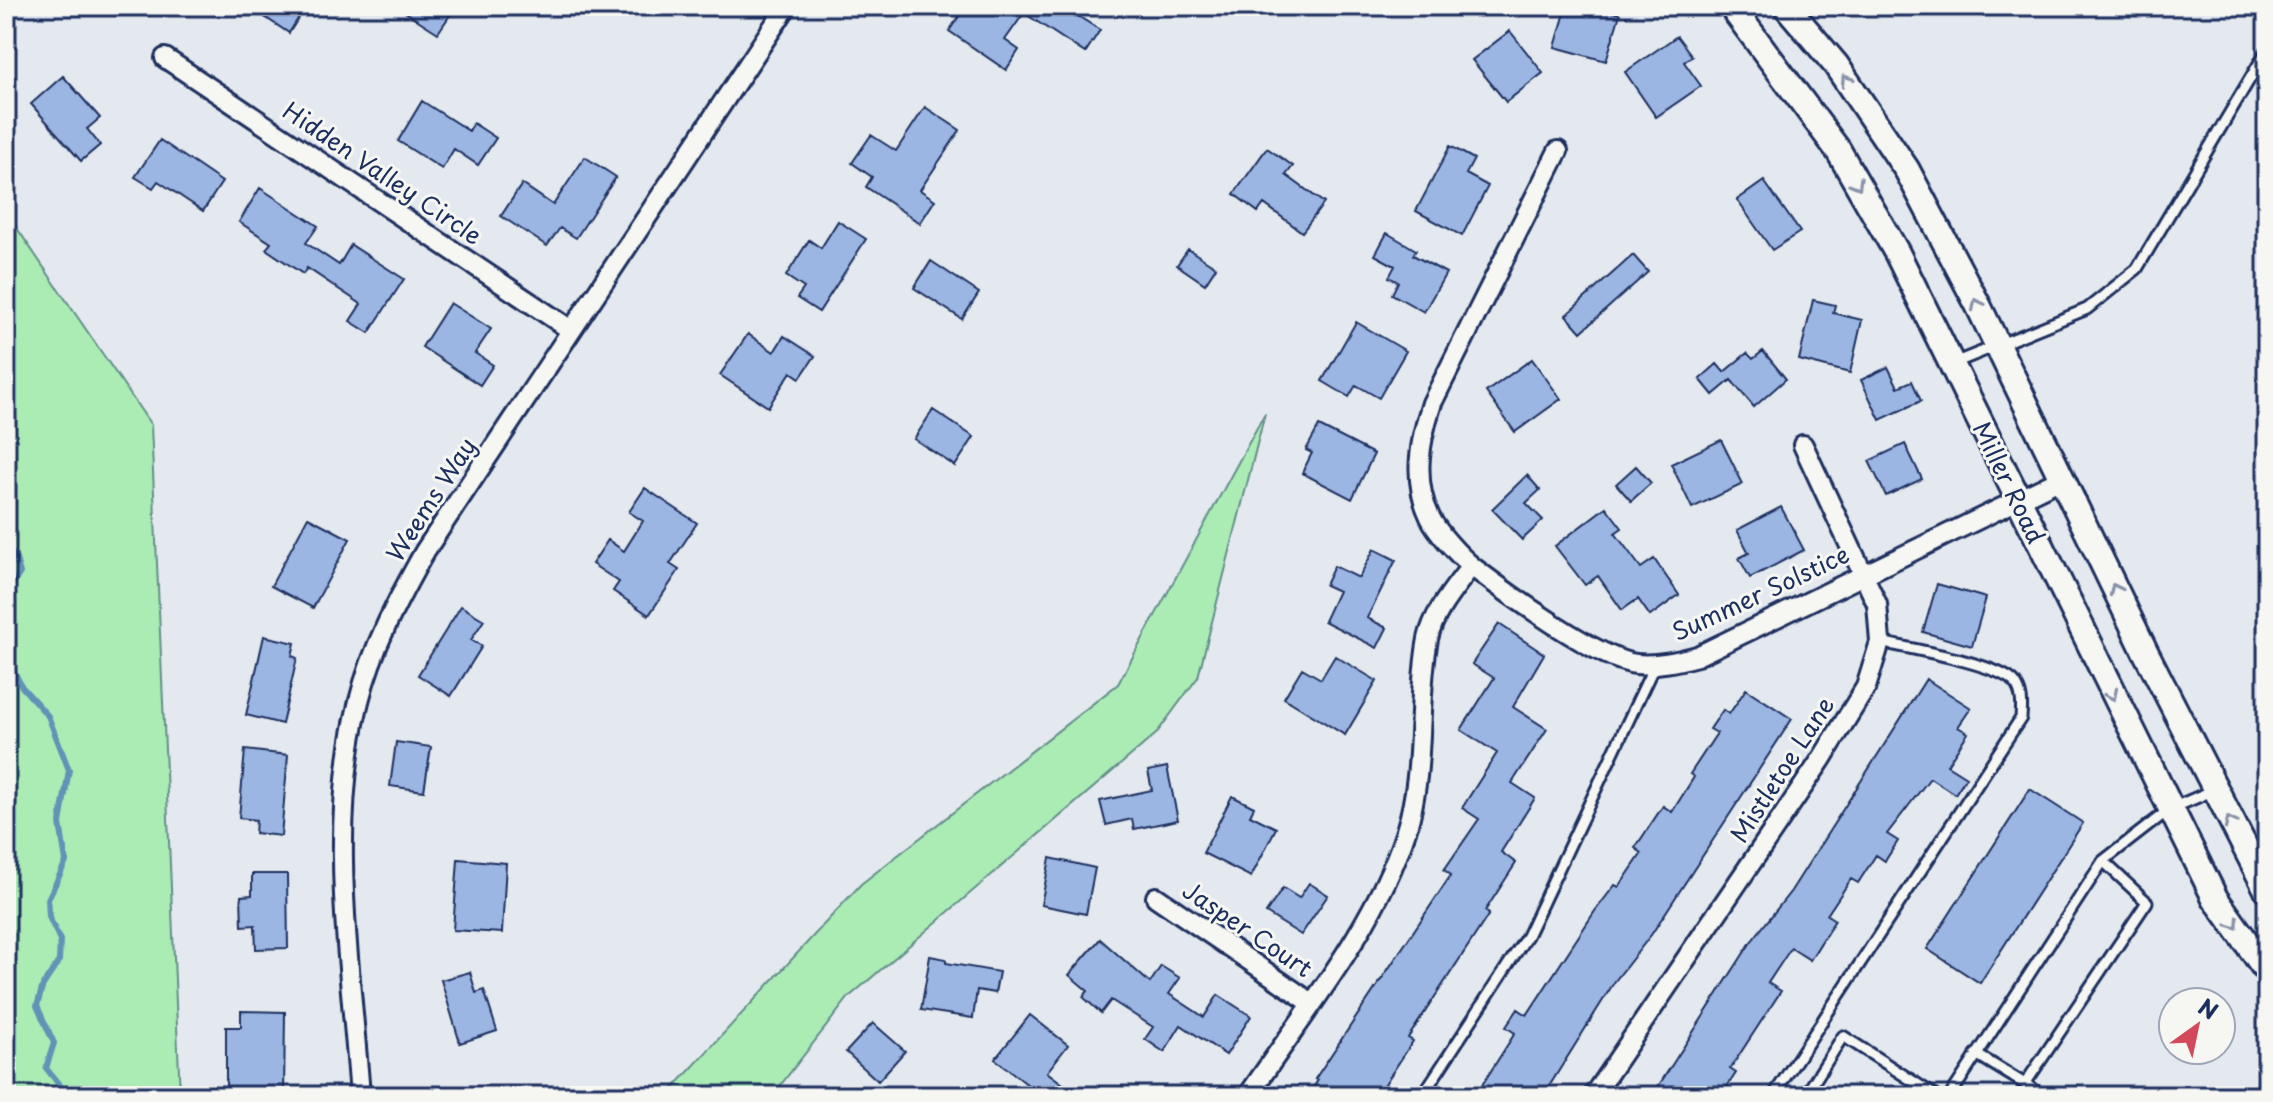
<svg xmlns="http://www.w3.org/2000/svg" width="2273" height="1102" font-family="'Playpen Sans',sans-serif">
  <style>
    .green { fill: #abecb5; stroke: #638e8a; stroke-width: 2 }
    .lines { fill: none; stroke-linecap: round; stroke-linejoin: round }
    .stream { stroke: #6194b6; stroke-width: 6 }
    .building { fill: #9cb6e3; stroke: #1b2f5e; stroke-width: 2 }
    .lane-casing { stroke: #1b2f5e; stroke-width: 15 }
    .street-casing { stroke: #1b2f5e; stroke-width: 24 }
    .secondary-casing { stroke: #1b2f5e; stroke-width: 30 }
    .lane { stroke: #f6f6f2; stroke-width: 9 }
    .street { stroke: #f6f6f2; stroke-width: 18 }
    .secondary { stroke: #f6f6f2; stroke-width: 24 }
    .oneway { stroke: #8892a8 }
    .labels { text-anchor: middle; stroke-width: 6; stroke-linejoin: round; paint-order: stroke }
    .street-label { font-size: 24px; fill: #1b2f5e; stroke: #f6f6f2 }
  </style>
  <rect width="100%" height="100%" fill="#e4e9ef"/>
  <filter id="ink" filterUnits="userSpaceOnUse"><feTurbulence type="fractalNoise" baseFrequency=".0125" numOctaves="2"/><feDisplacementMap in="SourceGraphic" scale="16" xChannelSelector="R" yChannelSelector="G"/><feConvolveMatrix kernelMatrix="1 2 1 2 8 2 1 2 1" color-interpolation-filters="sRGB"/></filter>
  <g filter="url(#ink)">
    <path class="green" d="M6,212L151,425L180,1096H6Z
      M1265,413L1198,677L1156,734L849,997L772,1096H666L861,884L1118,684Z"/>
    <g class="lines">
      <path class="stream" d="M6,545L16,559L20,573L6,595
        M6,655L22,687L48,716L69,770L60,823L66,862L48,899L49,917L60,940L59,961L43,985L37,1006L54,1043L46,1068L68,1096"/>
    </g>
    <path class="building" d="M248,6H306L289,33Z
      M396,6H456L438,33Z
      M966,6H1062L1100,30L1085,53L1024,13L1005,40L1019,50L1006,70L949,31Z
      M1567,6H1593L1620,14L1606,61L1555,47Z
      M1510,31L1543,73L1506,102L1472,60Z
      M1677,36L1692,56L1684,62L1701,86L1656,117L1625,72Z
      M63,76L100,118L87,129L100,145L81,161L31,104Z
      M422,101L469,131L473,123L496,138L478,165L454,149L442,169L398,141Z
      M925,107L960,130L920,190L935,200L920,223L866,187L872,177L852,163L871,135L896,151Z
      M160,140L222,182L203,211L158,181L153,188L135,177Z
      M1450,146L1474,159L1466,174L1488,186L1462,236L1416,211Z
      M1267,148L1293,166L1286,175L1324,203L1302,232L1264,204L1258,212L1234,194Z
      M585,157L616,177L576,238L560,228L547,246L501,216L522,184L553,205Z
      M1764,181L1800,232L1772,250L1737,200Z
      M260,188L318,226L306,243L339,265L351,245L404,279L369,333L350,321L361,304L307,268L303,274L266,249L271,243L239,222Z
      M838,221L866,239L819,312L797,298L804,288L786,276L809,240L821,248Z
      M1387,233L1416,250L1413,255L1446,273L1424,312L1392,294L1398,282L1389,277L1395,266L1375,255Z
      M1188,249L1216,267L1205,284L1177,265Z
      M1633,255L1648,272L1581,332L1566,315Z
      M931,261L979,293L962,319L914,288Z
      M1813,300L1835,305L1833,313L1862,320L1850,373L1799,360Z
      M450,303L491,329L475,353L493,365L480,385L422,347Z
      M1356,322L1406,351L1379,398L1356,385L1349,397L1322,381Z
      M748,334L774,352L784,336L815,356L800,378L791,372L768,407L720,375Z
      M1763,351L1786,379L1754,407L1731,380L1713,395L1700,379L1717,364L1724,372L1747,353L1753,359Z
      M1532,359L1561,399L1515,432L1486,392Z
      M1888,367L1898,387L1912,381L1921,401L1880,420L1861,380Z
      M933,410L974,437L955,466L914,439Z
      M1319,426L1374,454L1352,499L1302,473L1312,453L1306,450Z
      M1721,440L1743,484L1692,508L1671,464Z
      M1905,444L1922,479L1886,496L1869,461Z
      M1636,466L1651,483L1631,501L1616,484Z
      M1527,475L1540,490L1526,503L1543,520L1522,540L1492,509Z
      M645,488L697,523L670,564L679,570L649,615L613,591L619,582L592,564L608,540L624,551L643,521L629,512Z
      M1606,507L1622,528L1615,533L1641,568L1654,559L1679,595L1650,616L1638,599L1622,610L1598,576L1585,585L1555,546Z
      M1781,507L1804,550L1750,578L1739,558L1749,553L1737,530Z
      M308,517L350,539L313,608L271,586Z
      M1374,549L1396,560L1367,618L1387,628L1377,648L1324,621L1338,591L1325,585L1334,566L1359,578Z
      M1937,584L1986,598L1972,646L1923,632Z
      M461,606L484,620L471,640L482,646L451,696L418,675Z
      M1499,624L1544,654L1513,707L1547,729L1512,783L1535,798L1501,852L1516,863L1485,911L1489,914L1408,1038L1413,1041L1377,1096H1308L1318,1080L1315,1079L1451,875L1444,870L1479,819L1462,808L1497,753L1461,730L1494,678L1472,664Z
      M264,636L295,643L292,656L297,658L282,724L246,715Z
      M1335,656L1377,681L1345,735L1284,698L1302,668L1321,679Z
      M1926,679L1971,708L1958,727L1968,733L1947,765L1966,777L1955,794L1930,778L1887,834L1898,841L1885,861L1876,855L1858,883L1851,879L1827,915L1835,920L1810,960L1791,948L1768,983L1781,991L1730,1069L1736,1073L1721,1096H1652L1751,942L1791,891Z
      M1746,689L1792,719L1651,935L1615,981L1543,1096H1475L1515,1033L1506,1027L1518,1009L1527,1015L1595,911L1615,885L1619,887L1642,853L1635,848L1663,806L1672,812L1694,777L1690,774L1717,733L1710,729L1723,710L1729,714Z
      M396,742L431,747L424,791L390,786Z
      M245,750L288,755L281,836L255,833L256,820L239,818Z
      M1167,767L1178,820L1134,829L1132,819L1106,825L1100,801L1152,790L1148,771Z
      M2030,789L2083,823L1980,983L1927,949Z
      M1232,796L1254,807L1250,815L1276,828L1251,877L1203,853Z
      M1050,858L1095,868L1086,914L1041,905Z
      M458,859L506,863L502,933L453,930Z
      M252,874H287L288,948L256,949L255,925L242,926L241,896L252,895Z
      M1309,883L1328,895L1301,935L1266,913L1283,888L1299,898Z
      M1100,939L1150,983L1161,966L1180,978L1169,994L1204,1017L1218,995L1251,1016L1226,1055L1181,1025L1164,1052L1145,1039L1153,1027L1111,1000L1101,1013L1083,997L1088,991L1069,975Z
      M930,956L946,959V963L999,972L995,993L977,990L973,1018L921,1010Z
      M470,972L476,993L484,990L497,1031L460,1043L441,980Z
      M241,1011L285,1012L284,1096H262V1088H226V1027H241Z
      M1030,1015L1068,1045L1047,1072L1079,1096H1042L995,1059Z
      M873,1023L905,1051L878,1081L846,1052Z"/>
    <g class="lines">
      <g class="lane-casing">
        <path id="lane" d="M1954,363L2087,309L2137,269L2267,50
          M1976,1054L2025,1084
          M1422,1096L1527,936L1655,664
          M1773,1096L2021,718C2022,705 2023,693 2014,682C1998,664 1907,648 1880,642
          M1805,1096L1843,1036L1936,1096
          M1950,1096L2103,861L2170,809L2214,790
          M2044,1096L2025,1084L2147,902L2103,861"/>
      </g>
      <g class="street-casing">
        <path id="street" d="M165,58L571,330
          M1558,151L1432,403C1420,439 1412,480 1430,517C1437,532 1460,557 1474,568C1507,593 1599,660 1636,664C1657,666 1678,661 1697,656L2061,479
          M1156,897L1310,1002
          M360,1096C351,967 327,829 359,701C372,648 398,599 425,551L787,6
          M1248,1096C1303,1014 1376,926 1406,831C1426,768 1416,702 1428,639C1434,611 1455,588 1471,566
          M1593,1096L1821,760L1866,687L1880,642L1877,604L1803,445"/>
      </g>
      <g class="secondary-casing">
        <path id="secondary" d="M1731,6L1838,150L1897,253L2215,898L2267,971
          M1786,6L1836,65L1907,170L1978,305L2145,651L2267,890"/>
      </g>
      <use href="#lane" class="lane"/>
      <use href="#street" class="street"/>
      <use href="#secondary" class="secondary"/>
    </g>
    <defs><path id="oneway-chevron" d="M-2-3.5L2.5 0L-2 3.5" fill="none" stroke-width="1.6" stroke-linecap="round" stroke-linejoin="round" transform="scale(2)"/></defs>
    <g class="oneway">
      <use href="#oneway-chevron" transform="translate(1846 80) rotate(-124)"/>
      <use href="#oneway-chevron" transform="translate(1857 184) rotate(60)"/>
      <use href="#oneway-chevron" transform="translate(1977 304) rotate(-117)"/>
      <use href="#oneway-chevron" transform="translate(2115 589) rotate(-116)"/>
      <use href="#oneway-chevron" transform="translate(2112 695) rotate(64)"/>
      <use href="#oneway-chevron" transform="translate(2230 822) rotate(-117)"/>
      <use href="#oneway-chevron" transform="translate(2234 924) rotate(55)"/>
    </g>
  </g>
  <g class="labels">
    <g class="street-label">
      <text transform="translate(382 174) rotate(34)" y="8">Hidden Valley Circle</text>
      <text transform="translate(2008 483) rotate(64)" y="8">Miller Road</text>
      <text transform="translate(432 500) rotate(-57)" y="8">Weems Way</text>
      <text transform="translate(1761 594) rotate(-25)" y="8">Summer Solstice</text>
      <text transform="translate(1783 770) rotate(-57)" y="8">Mistletoe Lane</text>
      <text transform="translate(1247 930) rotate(34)" y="8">Jasper Court</text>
    </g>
  </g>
  <rect width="2273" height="1102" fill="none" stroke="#f6f6f2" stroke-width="32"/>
  <rect x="16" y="16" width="2241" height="1070" fill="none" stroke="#1b2f5e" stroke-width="3" filter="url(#ink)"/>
  <g transform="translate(2197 1026) rotate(33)"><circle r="38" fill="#f6f6f2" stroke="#9ea6b7" stroke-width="2"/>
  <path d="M0-6L14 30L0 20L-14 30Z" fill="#d1495b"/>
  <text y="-12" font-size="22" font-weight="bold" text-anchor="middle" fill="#1b2f5e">N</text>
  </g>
</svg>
